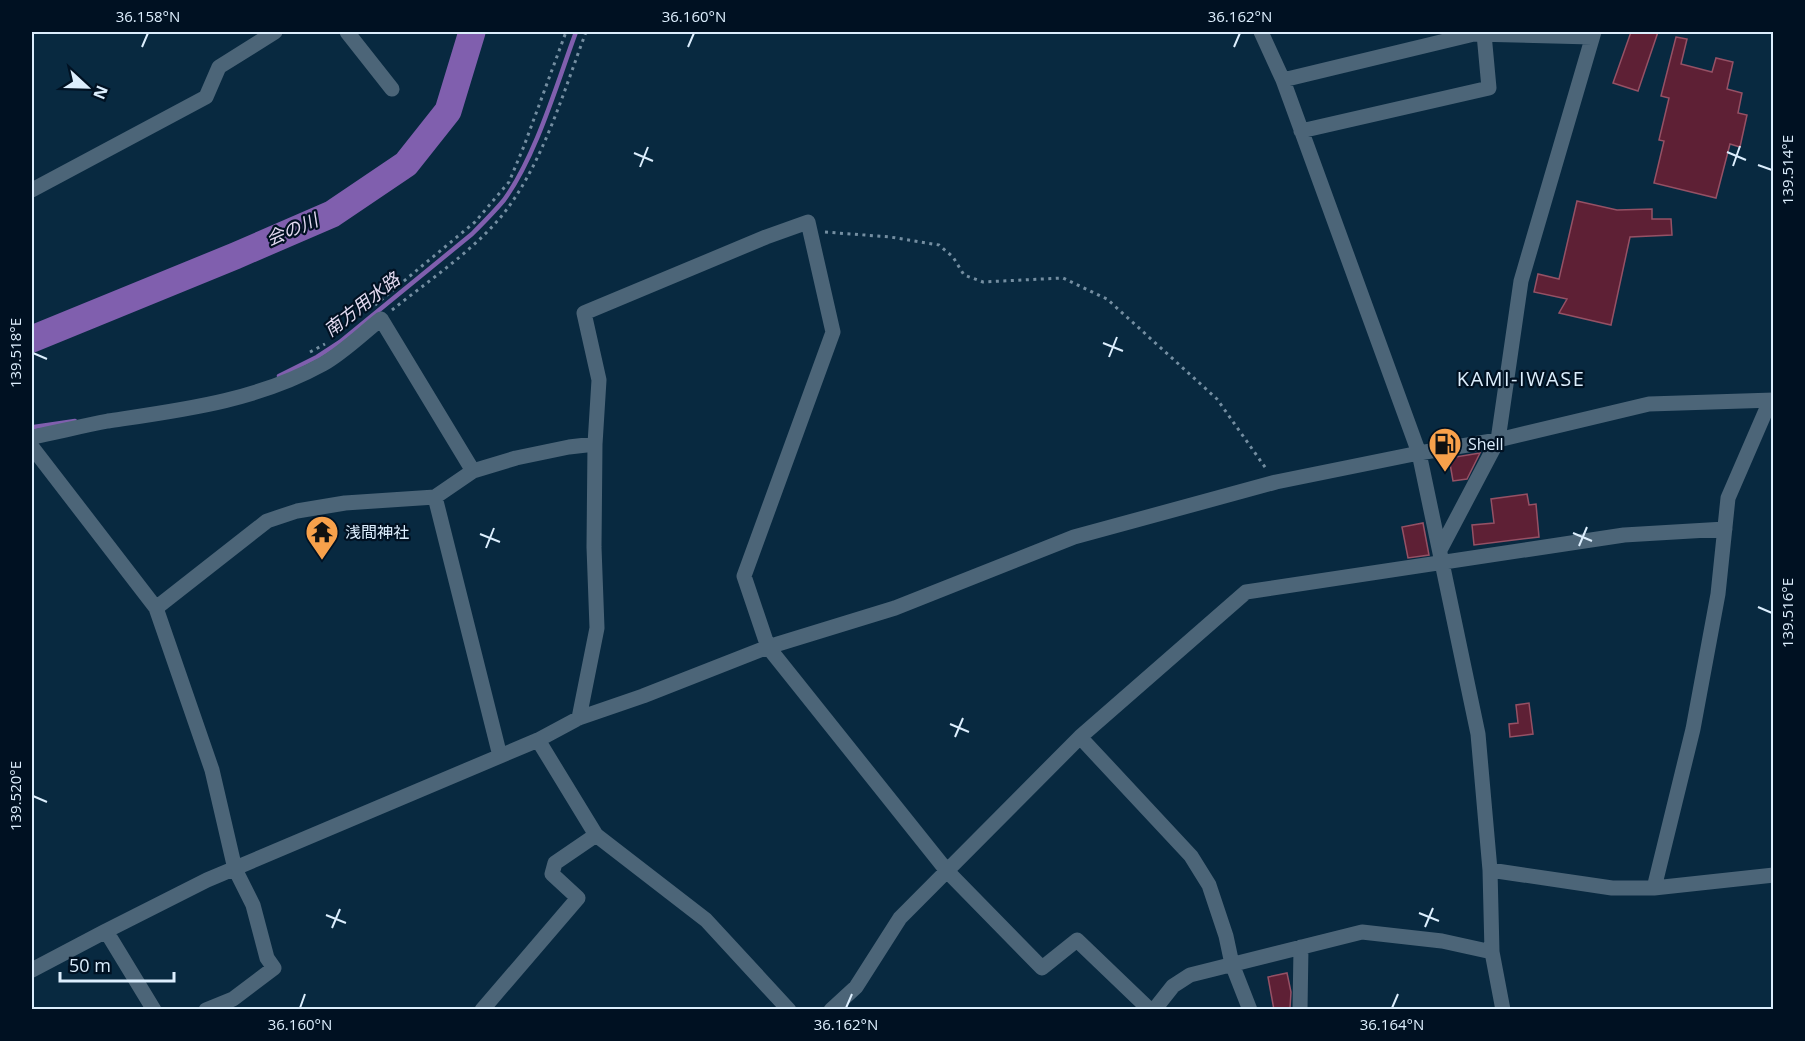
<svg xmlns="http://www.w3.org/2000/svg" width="1805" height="1041" font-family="'Open Sans','Noto Sans JP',sans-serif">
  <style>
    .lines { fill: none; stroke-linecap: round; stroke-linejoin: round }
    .stream { stroke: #805fae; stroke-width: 4.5 }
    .river { stroke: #805fae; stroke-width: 27 }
    .building { fill: #5e2035; stroke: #955165; stroke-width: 1.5 }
    .path { stroke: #748ea1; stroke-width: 3; stroke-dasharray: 3 4.5; stroke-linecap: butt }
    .minor { stroke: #4c6578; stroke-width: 15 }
    .ticks { fill: none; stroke: #dceefd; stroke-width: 2 }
    .labels { text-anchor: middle; stroke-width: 4.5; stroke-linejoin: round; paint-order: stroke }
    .poi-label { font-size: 16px; fill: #dceefd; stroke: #012; text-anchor: start }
    .water-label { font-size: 18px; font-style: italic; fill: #e3dbf1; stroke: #012 }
    .quarter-label { font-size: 20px; letter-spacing: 1.5px; fill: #dceefd; stroke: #012 }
    .neatline { fill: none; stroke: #dceefd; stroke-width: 2 }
    .ticks-label { font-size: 15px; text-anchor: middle; fill: #dceefd }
  </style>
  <rect width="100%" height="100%" fill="#082940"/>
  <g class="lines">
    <path class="stream" d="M279,376L317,357L340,342L472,234C483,223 494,212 504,200C536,156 557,83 576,32
      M34,427L75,421"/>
    <path class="river" d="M32,339L235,256L332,214L406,164L448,111L472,32"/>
  </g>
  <path class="building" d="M1631,32H1658L1638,91L1613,83Z
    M1676,37L1687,39L1681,64L1712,72L1716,58L1733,62L1727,89L1742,93L1738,113L1747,115L1740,147L1730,144L1716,198L1654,183L1664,141L1659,140L1669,98L1661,96Z
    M1577,201L1617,210L1652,209V219H1671L1672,235L1630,237L1611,325L1559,313L1567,299L1534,292L1538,274L1559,279Z
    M1480,453L1467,479L1453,481L1449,458Z
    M1527,494L1529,505L1536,504L1539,537L1474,545L1472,525L1494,523L1491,499Z
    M1423,523L1429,555L1408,558L1402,527Z
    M1529,703L1533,734L1510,737L1509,724L1518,723L1516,705Z
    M1287,973L1291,992L1290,1008L1274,1010L1268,977Z"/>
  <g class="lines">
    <path class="path" d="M825,232L890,237L939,245L953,257L964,275L983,282L1063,278L1107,299L1217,399L1267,470
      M375,305L475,222L509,182L524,146L566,32
      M392,310C428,281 469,254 500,218C542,167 563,93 586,32
      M310,352L325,344"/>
    <path class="minor" d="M347,32L392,89
      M1261,32L1283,80L1419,453L1478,734L1490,870L1492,952L1503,1010
      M1283,80L1474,34L1592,37
      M1301,131L1489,88L1484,34
      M32,190L206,97L219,67L275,32
      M32,437C57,432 82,426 108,421C182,410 256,401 323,364C344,352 363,333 381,319L473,471
      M32,447L156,608L212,770L235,869L253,905L267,958L274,968L233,999L206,1010
      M435,497L473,471L516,458L569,447L595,444
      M1440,550L1498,440L1521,281L1594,32
      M156,608L267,521L297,511L345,503L435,497L500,756
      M579,718L597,628L594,547L595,444L599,380L584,313L766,237L808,222L833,332L744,576L768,647L947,871L1042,968L1077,940L1150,1010
      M1080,737L1191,856L1209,885L1226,936L1232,964L1250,1010
      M538,740L596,835L706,920L789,1010
      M1490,870L1612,888H1654L1693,729L1718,594L1728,498L1770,401
      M1654,888L1774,875
      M106,931L207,880L538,740L579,718L643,696L768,647L895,608L1074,537L1276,482L1419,453L1498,440L1649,404L1774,400
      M32,970L106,931L154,1010
      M482,1010L578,898L552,874L555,863L596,835
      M831,1010L856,987L900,918L1080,737L1246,592L1624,535L1725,529
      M1154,1010L1173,986L1190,975L1362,932L1442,941L1492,952
      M1300,1010L1301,947"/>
  </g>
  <path class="ticks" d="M142,47L148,33M688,47L694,33M1234,47L1240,33M1727,152L1746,160M634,153L653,161M1758,165L1772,170M1733,166L1740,146M640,167L648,147M1103,343L1123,351M33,353L47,359M1109,357L1117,337M1573,533L1592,541M480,534L500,542M1579,546L1587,527M486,548L494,528M1758,607L1772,613M950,724L969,732M955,737L963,718M33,796L47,802M1419,913L1439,921M326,915L346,923M1425,927L1433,908M332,928L340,909M300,1008L305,994M846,1008L852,994M1392,1008L1398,994"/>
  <defs>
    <g id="fuel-pin" transform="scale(1.725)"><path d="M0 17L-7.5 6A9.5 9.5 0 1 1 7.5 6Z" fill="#f8a14b" stroke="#012"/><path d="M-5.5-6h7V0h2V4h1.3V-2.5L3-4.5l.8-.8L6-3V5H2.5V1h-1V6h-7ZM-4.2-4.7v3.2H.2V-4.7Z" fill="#111"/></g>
    <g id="temple-pin" transform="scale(1.725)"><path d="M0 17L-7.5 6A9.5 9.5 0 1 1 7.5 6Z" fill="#f8a14b" stroke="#012"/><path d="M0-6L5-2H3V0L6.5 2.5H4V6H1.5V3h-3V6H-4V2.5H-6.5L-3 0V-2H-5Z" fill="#111"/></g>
  </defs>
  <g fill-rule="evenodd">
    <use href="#fuel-pin" x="1445" y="444"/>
    <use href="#temple-pin" x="322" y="532"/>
  </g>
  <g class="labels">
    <g class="poi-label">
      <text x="1468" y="450">Shell</text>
      <text x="345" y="538">浅間神社</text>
    </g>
    <g class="water-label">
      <text transform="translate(292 230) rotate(-23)" y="6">会の川</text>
      <text transform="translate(362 305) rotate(-38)" y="6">南方用水路</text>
    </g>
    <g class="quarter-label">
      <text x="1521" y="386">KAMI-IWASE</text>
    </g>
  </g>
  <rect width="1805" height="1041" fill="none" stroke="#001122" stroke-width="66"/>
  <g transform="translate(87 87) rotate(112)" stroke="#001122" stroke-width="4.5" paint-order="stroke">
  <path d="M0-4.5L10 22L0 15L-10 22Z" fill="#dceefd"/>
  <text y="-9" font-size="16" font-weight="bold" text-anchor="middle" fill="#dceefd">N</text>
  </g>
  <path d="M60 972v9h114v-9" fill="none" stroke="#dceefd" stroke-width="3"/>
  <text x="69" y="972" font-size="18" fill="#dceefd" stroke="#001122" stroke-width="4.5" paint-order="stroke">50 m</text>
  <rect x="33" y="33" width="1739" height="975" class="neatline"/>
  <g class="ticks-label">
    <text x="148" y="22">36.158°N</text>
    <text x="694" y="22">36.160°N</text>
    <text x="1240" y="22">36.162°N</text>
    <text transform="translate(1788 170) rotate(-90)" y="5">139.514°E</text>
    <text transform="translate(16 353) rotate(-90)" y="5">139.518°E</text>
    <text transform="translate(1788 613) rotate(-90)" y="5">139.516°E</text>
    <text transform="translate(16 796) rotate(-90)" y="5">139.520°E</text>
    <text x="300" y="1030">36.160°N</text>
    <text x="846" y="1030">36.162°N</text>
    <text x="1392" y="1030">36.164°N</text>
  </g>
</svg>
